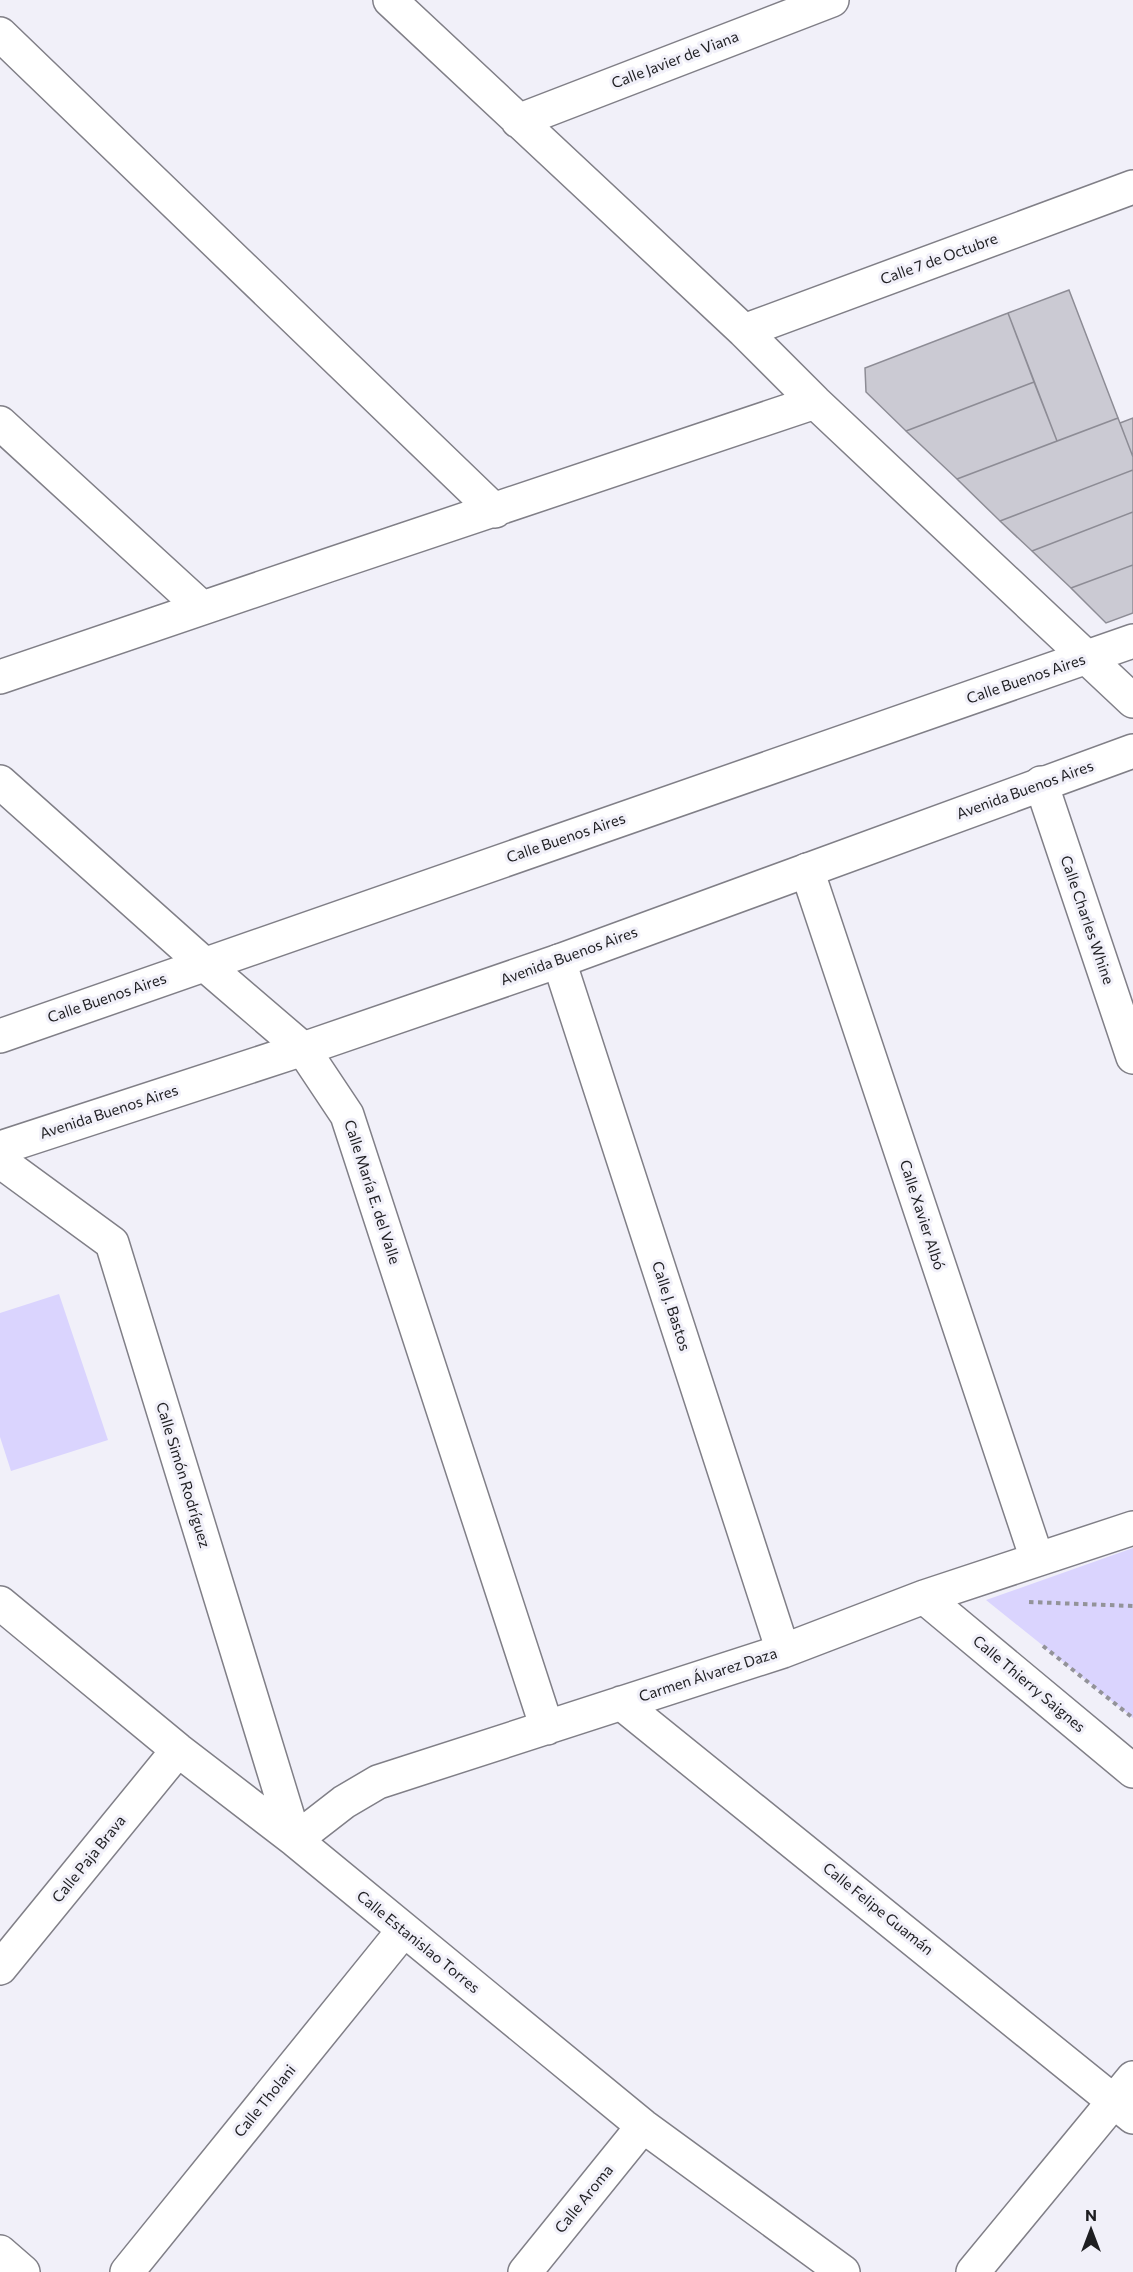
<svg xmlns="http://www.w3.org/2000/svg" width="1133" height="2272" font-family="Commissioner,sans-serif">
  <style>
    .green { fill: #dad4fe }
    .building { fill: #cbcad3; stroke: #8d8c95; stroke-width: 1.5 }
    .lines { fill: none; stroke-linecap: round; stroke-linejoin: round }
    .street-casing { stroke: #807f87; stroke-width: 36 }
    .highway-casing { stroke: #807f87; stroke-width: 36 }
    .path { stroke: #939399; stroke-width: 4; stroke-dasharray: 4.5 4.5; stroke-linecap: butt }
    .street { stroke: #fff; stroke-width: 33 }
    .highway { stroke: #fff; stroke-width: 33 }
    .labels { text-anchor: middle; stroke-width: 6; stroke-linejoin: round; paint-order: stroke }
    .street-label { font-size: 15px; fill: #1e1e21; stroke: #f1f0f9 }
  </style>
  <rect width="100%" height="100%" fill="#f1f0f9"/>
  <path class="green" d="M59,1294L108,1440L11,1471L0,1437V1313Z
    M1133,1548V1718L986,1600Z"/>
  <path class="building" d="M1069,290L1118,418L1057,441L1008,313Z
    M1008,313L1034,382L906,431L866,392L865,368Z
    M1034,382L1057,441L957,479L906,431Z
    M1118,418L1133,457V470L1000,521L957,479Z
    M1133,418V457L1120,423Z
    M1133,470V512L1032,551L1000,521Z
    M1133,512V565L1071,588L1032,551Z
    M1133,565V613L1106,623L1071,588Z"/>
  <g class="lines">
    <g class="street-casing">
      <path id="street" d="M390,0L744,331L815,402L1133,701
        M0,34L495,511
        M518,121L832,0
        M744,331L1133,187
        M0,423L201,607
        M0,677C271,583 543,494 815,402
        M0,782L204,964L303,1049L347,1115L547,1728
        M1041,783L1133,1057
        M807,870L1037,1559
        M559,961L783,1651
        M0,1036L1133,641
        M0,1161L112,1243L295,1840L344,1802L378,1782L783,1651L924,1597L1133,1528
        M924,1597L1133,1771
        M0,1603L178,1750L295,1840L643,2126L843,2272
        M621,1703L1133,2117
        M0,1968L178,1750
        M0,2252L23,2272
        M127,2272L403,1931
        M525,2272L643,2126
        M973,2272L1133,2078"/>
    </g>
    <g class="highway-casing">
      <path id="highway" d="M0,1148L303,1049L559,961L1133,751"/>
    </g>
    <path class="path" d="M1029,1602L1133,1606
      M1043,1646L1133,1718"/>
    <use href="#street" class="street"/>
    <use href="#highway" class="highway"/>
  </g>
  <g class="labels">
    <g class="street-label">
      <text transform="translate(675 60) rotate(-21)" y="5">Calle Javier de Viana</text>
      <text transform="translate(939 259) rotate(-20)" y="5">Calle 7 de Octubre</text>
      <text transform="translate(1026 679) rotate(-19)" y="5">Calle Buenos Aires</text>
      <text transform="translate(1025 790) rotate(-20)" y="5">Avenida Buenos Aires</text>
      <text transform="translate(566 838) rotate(-19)" y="5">Calle Buenos Aires</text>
      <text transform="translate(1087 920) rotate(71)" y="5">Calle Charles Whine</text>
      <text transform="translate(569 956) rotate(-20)" y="5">Avenida Buenos Aires</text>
      <text transform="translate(107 998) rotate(-19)" y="5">Calle Buenos Aires</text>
      <text transform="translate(109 1112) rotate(-18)" y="5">Avenida Buenos Aires</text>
      <text transform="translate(372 1192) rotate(72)" y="5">Calle María E. del Valle</text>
      <text transform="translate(922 1215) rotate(72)" y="5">Calle Xavier Albó</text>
      <text transform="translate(671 1306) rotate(72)" y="5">Calle J. Bastos</text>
      <text transform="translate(183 1475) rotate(73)" y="5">Calle Simón Rodríguez</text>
      <text transform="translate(708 1675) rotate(-18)" y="5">Carmen Álvarez Daza</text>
      <text transform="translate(1029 1684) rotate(40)" y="5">Calle Thierry Saignes</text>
      <text transform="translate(89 1859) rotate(-51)" y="5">Calle Paja Brava</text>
      <text transform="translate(878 1909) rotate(39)" y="5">Calle Felipe Guamán</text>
      <text transform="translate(418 1942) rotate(39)" y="5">Calle Estanislao Torres</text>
      <text transform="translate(265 2101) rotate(-51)" y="5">Calle Tholani</text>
      <text transform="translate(584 2199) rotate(-51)" y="5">Calle Aroma</text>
    </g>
  </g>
  <g transform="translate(1091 2230)" stroke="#f1f0f9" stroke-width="4.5" paint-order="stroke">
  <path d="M0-4.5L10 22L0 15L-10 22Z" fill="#1e1e21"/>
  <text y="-9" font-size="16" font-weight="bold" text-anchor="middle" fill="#1e1e21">N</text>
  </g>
</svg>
